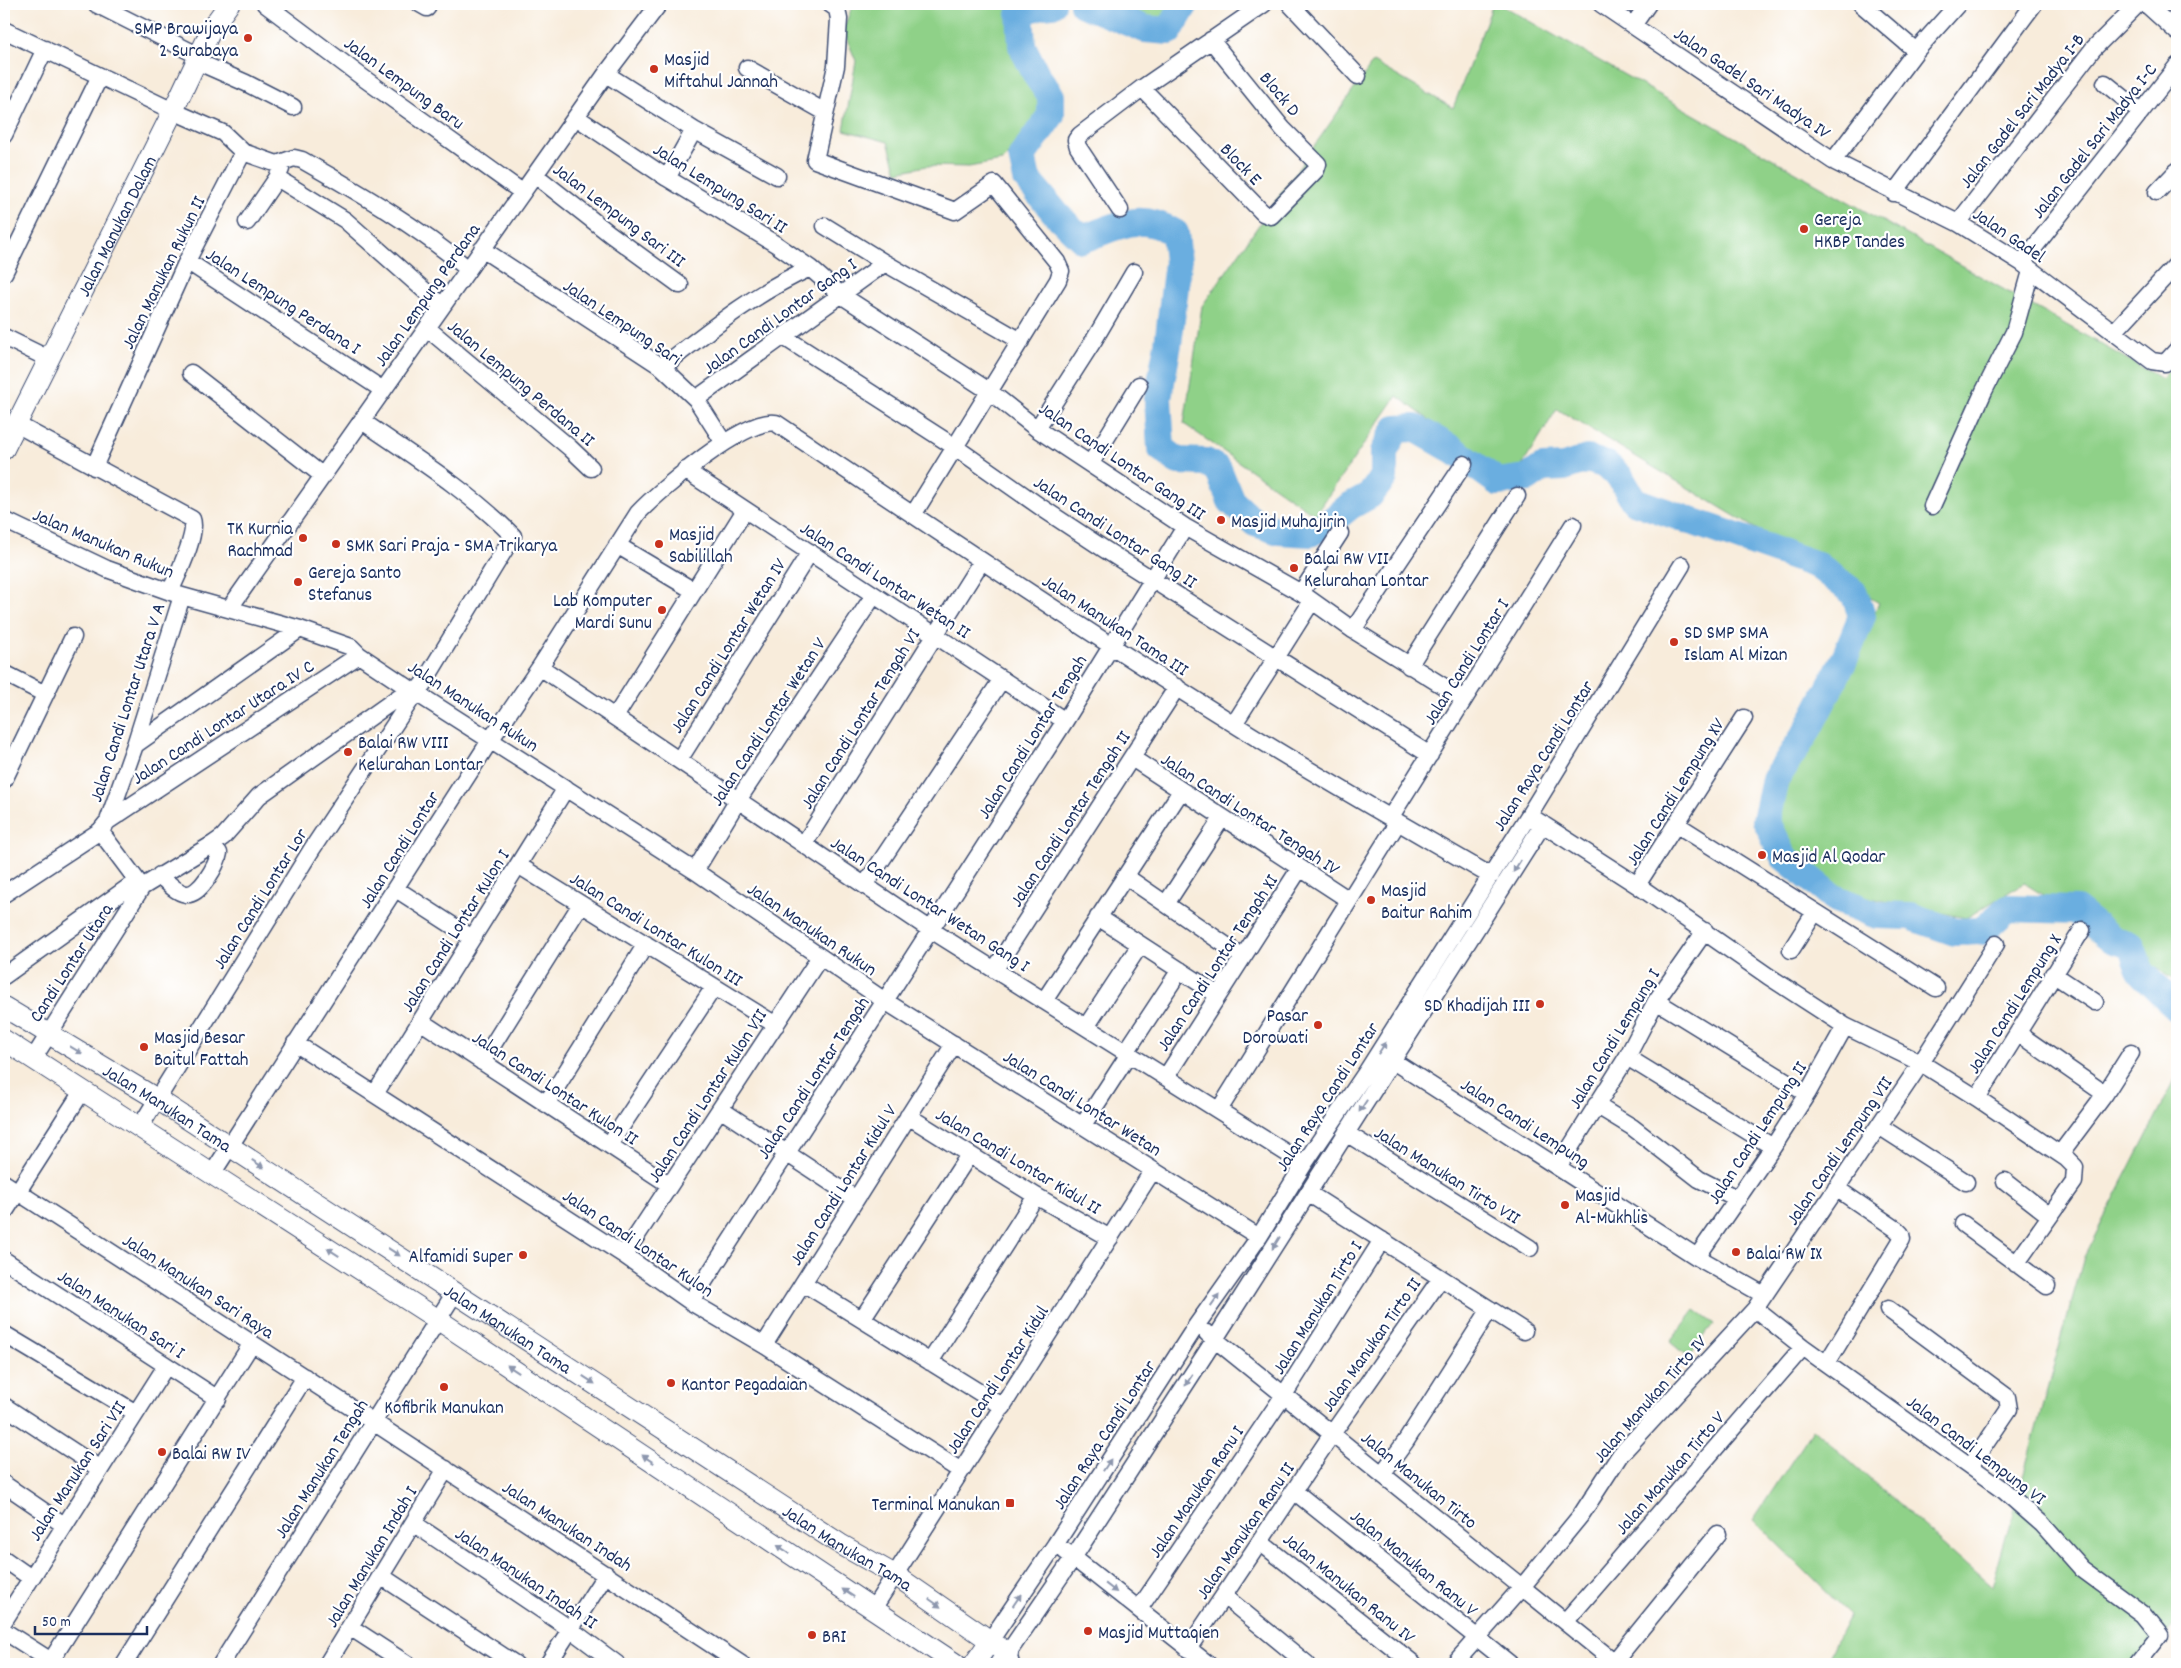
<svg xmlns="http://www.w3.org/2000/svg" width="2181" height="1668" font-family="Dekko,sans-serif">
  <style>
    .green { fill: #8fd188; stroke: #558073 }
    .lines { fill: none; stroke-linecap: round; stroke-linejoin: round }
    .river { stroke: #6aaee0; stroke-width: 28 }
    .minor-casing { stroke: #3c4b71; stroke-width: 19 }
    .tertiary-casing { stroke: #3c4b71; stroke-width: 22 }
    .minor { stroke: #fff; stroke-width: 16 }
    .tertiary { stroke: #fff; stroke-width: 20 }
    .oneway { fill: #8d97ae }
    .poi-dot { fill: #c8321e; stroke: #fff; stroke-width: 2 }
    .labels { text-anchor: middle; stroke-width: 4.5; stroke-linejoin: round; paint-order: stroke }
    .poi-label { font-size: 19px; fill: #1b2f5e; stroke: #fff; text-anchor: start }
    .street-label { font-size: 19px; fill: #1b2f5e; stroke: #fff }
  </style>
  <rect width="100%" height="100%" fill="#fff"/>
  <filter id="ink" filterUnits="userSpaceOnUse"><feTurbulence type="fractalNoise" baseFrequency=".02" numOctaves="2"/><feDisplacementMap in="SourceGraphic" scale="10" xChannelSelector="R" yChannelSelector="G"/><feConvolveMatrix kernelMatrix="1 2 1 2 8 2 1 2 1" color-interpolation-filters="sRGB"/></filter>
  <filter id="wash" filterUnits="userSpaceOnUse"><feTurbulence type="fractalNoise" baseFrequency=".0096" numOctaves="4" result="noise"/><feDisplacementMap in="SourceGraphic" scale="20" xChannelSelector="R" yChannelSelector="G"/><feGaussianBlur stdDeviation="1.12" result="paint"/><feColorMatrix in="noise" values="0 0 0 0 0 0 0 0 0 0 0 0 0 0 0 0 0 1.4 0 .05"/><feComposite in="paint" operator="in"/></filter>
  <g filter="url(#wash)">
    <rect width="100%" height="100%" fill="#f8ecdb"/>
    <path class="green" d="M853,4H1019L1013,12L1010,32L1031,81L1047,102L1043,121L1002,161L969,167L927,166L897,172L888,142L844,130L856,61L843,30Z
      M1110,4H1170L1165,17L1147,21Z
      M1493,4H1499L2162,379L2177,360V981L2024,883L1966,918L1798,883L1774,813L1879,603L1557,409L1512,482L1397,396L1315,515L1184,424L1202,306L1373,62L1453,108Z
      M2177,1076V1620L2140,1664H1825L1850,1615L1753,1520L1813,1429L1992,1587L2084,1257Z
      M1695,1310L1714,1324L1688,1357L1670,1342Z"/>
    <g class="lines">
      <path class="river" d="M1052,4L1041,5L1020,13L1022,46L1037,76L1051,96V115L1022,156L1027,179L1057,215L1082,239C1119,226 1138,211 1175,233L1178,262L1168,344L1158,398L1161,448L1178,461L1206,462L1218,469L1231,501L1255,523L1279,531L1310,533L1329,523L1350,506L1370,495L1384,477V452L1396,429L1415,428L1452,449L1498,482L1528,478L1542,468L1564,467L1587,459L1607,465L1620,477L1634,501L1817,565L1854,593L1862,616L1844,660L1806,733L1775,780L1766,820L1784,857L1834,898L1877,915L1910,916L1955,932L1982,931L2008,908L2076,910L2113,940L2131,945L2141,972L2177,1008
        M1083,4L1145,29L1169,31L1185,4"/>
    </g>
  </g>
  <g filter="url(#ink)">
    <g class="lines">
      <g class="minor-casing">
        <path id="minor" d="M96,4L199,56
          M265,4L362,77L522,192
          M420,4L427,8
          M830,4L837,9L839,19L836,66L815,160L955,211L994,184L1057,262L1061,271L1058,280L913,515
          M1290,4L1358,76
          M1601,4L1833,161L1958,223L2022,263L2152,361L2165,363L2177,350
          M1861,4L1916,51
          M2146,4L2177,32
          M1634,24L1648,4
          M4,30L173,111L223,133L243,152L277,164L294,158L302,160C360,193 417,226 468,269
          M196,61L246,83L293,107
          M747,68L825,112
          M606,74L694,130L777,176
          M2105,83L2141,112
          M1142,88L1263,213L1271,216L1316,170L1318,164L1283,129L1211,40
          M576,117L667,178L777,245L810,268L841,295L989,391L1037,429L1185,527L1301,593L1353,630L1464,699
          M4,135L45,49
          M1833,161L1916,51L1958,4
          M535,175L610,234L680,285
          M277,178L345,220L442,306
          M667,178L694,130
          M2157,192L2177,171
          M1894,193L2034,4
          M1120,210L1078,147L1076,140L1080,135L1142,88L1264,4
          M247,222L277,178L281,169
          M1958,223L2093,49L2138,4
          M825,226L885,263L1021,341
          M482,249L662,367L696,399L724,443
          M187,261L383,390
          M2022,263L2177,66
          M4,273L100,76
          M427,328L570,448L591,468
          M2114,332L2177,264
          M4,337L49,359
          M784,337L955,447L1042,508L1104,549L1430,755
          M662,367C708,331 756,292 810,268
          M191,373L323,476
          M696,399L885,263
          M16,424L192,519C198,534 177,576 170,592
          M1037,429L1094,340L1134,272
          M1091,463L1139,385
          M94,467L187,261L243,152
          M685,470L1065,721
          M1932,506L1984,391L2014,332L2031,271
          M4,520L107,569L140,581L182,596L300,629L351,647L359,655L410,689L695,871L885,1001L1259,1237
          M617,545L694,591
          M1301,593L1340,533
          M229,609L606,74L659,4
          M1353,630L1464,464
          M1409,666L1517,496
          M540,667L931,930L1304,1164
          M4,673L45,694
          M615,717L745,510
          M1234,724L1312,601
          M135,745L300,629
          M1132,758L1349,900
          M679,760L810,552
          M4,780L73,637
          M1390,818L1573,525
          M1533,818L1637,885L1768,976L1845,1026L1921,1063L1977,1098L2067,1159L2075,1167L2074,1182L2016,1264
          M108,821L359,655
          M1676,824L1936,988
          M100,831L142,887
          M213,844L223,837L259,796L410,689
          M804,844L981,562
          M518,865L776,1025
          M695,871L738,800L874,595
          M1125,876L1243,957
          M865,885L1002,679
          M1637,885L1744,718
          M396,889L472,938
          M4,894L100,831L108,821L135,745L182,596
          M1166,904L1222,818
          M1098,917L1218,995
          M1791,950L1815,912
          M995,969L1177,687
          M2053,974L2095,1002
          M4,976L137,881
          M1044,1001L1181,791
          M1656,1001L1807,1094
          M420,1021L670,1185
          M1086,1027L1140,945
          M2019,1034L2105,1094
          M295,1043L624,1255L691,1302L764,1345L961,1471
          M1126,1052L1180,970
          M1627,1057L1773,1147
          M33,1059L142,887L213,844L219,853C217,865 200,896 186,894C175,892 167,882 160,875
          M1393,1061L1697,1257L1764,1295
          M482,1062L581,904
          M1166,1077L1300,868
          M375,1094L566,788
          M1977,1098L2082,930
          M546,1104L646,944
          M1596,1105L1632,1127L1699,1179L1738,1199
          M720,1109L856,1199
          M1219,1110L1398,822
          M908,1116L1036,1196L1110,1238
          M1083,1125L1129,1054
          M1879,1126L1966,1182
          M140,1127L312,849L416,692L423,684L513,536C469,491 414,457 362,421
          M1346,1133L1530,1248
          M609,1145L714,987
          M2060,1154L2105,1094L2131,1053
          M1558,1167L1627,1057L1656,1001L1705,931
          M212,1174L491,739L540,667L638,513C660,490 745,417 776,423C928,525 1079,627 1234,724C1318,777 1405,826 1491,876
          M2005,1181L2050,1216
          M4,1183L372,1421L741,1664
          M1308,1193L1524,1331
          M4,1213L83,1090
          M1963,1224L2047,1286
          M624,1255L820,957
          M1697,1257L1773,1147L1807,1094L1845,1026
          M4,1260L218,1399
          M803,1283L1003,1407
          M691,1302L1065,721L1185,527
          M1755,1309L1803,1347L2002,1489L2042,1524L2082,1569L2143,1614L2160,1635L2137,1664
          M1888,1309L2007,1397L2009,1409L1971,1465
          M862,1319L969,1155
          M1207,1333L1617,1664
          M4,1334L136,1413
          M764,1345L954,1044
          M930,1362L1036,1196
          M1827,1363L1902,1239L1901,1234L1896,1229L1836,1188
          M4,1406L100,1469
          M1382,1474L1406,1441L1490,1309
          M4,1484L64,1525
          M1294,1491L1510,1664
          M413,1523L570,1629L617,1664
          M1260,1542L1414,1664
          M1065,1551L1208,1664
          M4,1559L31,1578
          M381,1576L515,1664
          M1224,1596L1307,1664
          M873,1609L1153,1170
          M1139,1609L1284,1395L1382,1240
          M4,1621L166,1366
          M1565,1622L1803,1347
          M350,1627L407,1664
          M4,1631L51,1661
          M990,1641L1055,1545L1196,1326L1259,1237L1304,1164L1367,1071L1529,815L1682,565
          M1188,1649L1332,1434L1441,1278
          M1614,1662L1718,1534
          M49,1664L252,1343
          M124,1664L305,1377
          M221,1664L454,1294
          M327,1664L446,1469
          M548,1664L606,1574
          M1011,1664L1008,1653L1073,1558L1215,1339L1543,824
          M1454,1664L1522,1587L1581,1515L1620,1455L1755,1309L1921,1063L1996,944"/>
      </g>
      <g class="tertiary-casing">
        <g id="tertiary">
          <path id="s1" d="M4,449L173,111L213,26L229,4"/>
          <path id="s2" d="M4,1007L157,1099L840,1544L895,1575L1008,1653L1000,1664"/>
          <path d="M4,1040L437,1319L956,1664"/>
          <path d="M974,1664L990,1641"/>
        </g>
      </g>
      <use href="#minor" class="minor"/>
      <use href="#tertiary" class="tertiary"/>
    </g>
    <defs><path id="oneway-solid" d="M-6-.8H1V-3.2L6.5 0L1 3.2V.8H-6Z" transform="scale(1.25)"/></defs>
    <g class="oneway">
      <use href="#oneway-solid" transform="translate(1517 866) rotate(122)"/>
      <use href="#oneway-solid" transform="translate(1382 1048) rotate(-57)"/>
      <use href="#oneway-solid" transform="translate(76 1050) rotate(31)"/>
      <use href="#oneway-solid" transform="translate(1363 1106) rotate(123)"/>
      <use href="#oneway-solid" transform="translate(258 1164) rotate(33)"/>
      <use href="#oneway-solid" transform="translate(1276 1243) rotate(122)"/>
      <use href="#oneway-solid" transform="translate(333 1252) rotate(-147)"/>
      <use href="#oneway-solid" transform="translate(394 1252) rotate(33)"/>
      <use href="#oneway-solid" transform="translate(1215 1300) rotate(-55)"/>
      <use href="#oneway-solid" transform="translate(513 1369) rotate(-146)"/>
      <use href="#oneway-solid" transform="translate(589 1380) rotate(33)"/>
      <use href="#oneway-solid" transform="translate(1189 1380) rotate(123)"/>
      <use href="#oneway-solid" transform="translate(648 1459) rotate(-146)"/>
      <use href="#oneway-solid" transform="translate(1107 1465) rotate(-57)"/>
      <use href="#oneway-solid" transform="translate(783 1549) rotate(-146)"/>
      <use href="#oneway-solid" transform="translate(1111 1588) rotate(38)"/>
      <use href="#oneway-solid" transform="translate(848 1593) rotate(-146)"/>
      <use href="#oneway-solid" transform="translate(1017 1600) rotate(-56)"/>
      <use href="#oneway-solid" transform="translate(935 1603) rotate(35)"/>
    </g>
  </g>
  <g class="poi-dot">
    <circle cx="248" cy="38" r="5"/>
    <circle cx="654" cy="69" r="5"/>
    <circle cx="1804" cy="229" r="5"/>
    <circle cx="1221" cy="520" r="5"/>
    <circle cx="303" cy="538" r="5"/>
    <circle cx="336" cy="544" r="5"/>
    <circle cx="659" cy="544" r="5"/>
    <circle cx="1294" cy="568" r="5"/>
    <circle cx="298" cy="582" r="5"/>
    <circle cx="662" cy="610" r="5"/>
    <circle cx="1674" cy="642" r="5"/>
    <circle cx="348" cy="752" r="5"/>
    <circle cx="1762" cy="855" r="5"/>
    <circle cx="1371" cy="900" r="5"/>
    <circle cx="1540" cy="1004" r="5"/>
    <circle cx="1318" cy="1025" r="5"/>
    <circle cx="144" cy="1047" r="5"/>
    <circle cx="1565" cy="1205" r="5"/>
    <circle cx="1736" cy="1252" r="5"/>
    <circle cx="523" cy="1255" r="5"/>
    <circle cx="671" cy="1383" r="5"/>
    <circle cx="444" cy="1387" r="5"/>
    <circle cx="162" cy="1452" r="5"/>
    <rect x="1005" y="1498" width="10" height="10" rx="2.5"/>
    <circle cx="1088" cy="1631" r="5"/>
    <circle cx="812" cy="1635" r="5"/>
  </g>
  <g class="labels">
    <g class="poi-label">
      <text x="238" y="34" text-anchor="end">SMP Brawijaya<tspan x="238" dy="22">2 Surabaya</tspan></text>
      <text x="664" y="65">Masjid<tspan x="664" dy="22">Miftahul Jannah</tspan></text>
      <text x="1814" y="225">Gereja<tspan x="1814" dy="22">HKBP Tandes</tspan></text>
      <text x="1231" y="527">Masjid Muhajirin</text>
      <text x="293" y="534" text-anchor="end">TK Kurnia<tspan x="293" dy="22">Rachmad</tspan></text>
      <text x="669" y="540">Masjid<tspan x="669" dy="22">Sabilillah</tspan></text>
      <text x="346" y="551">SMK Sari Praja - SMA Trikarya</text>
      <text x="1304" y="564">Balai RW VII<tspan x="1304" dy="22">Kelurahan Lontar</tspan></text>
      <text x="308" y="578">Gereja Santo<tspan x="308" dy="22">Stefanus</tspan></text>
      <text x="652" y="606" text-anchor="end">Lab Komputer<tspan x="652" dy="22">Mardi Sunu</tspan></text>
      <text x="1684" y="638">SD SMP SMA<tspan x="1684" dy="22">Islam Al Mizan</tspan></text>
      <text x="358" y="748">Balai RW VIII<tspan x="358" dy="22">Kelurahan Lontar</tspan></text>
      <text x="1772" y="862">Masjid Al Qodar</text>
      <text x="1381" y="896">Masjid<tspan x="1381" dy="22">Baitur Rahim</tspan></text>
      <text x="1530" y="1011" text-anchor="end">SD Khadijah III</text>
      <text x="1308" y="1021" text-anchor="end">Pasar<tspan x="1308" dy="22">Dorowati</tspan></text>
      <text x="154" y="1043">Masjid Besar<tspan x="154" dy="22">Baitul Fattah</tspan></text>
      <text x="1575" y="1201">Masjid<tspan x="1575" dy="22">Al-Mukhlis</tspan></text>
      <text x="1746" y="1259">Balai RW IX</text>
      <text x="513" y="1262" text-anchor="end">Alfamidi Super</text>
      <text x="681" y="1390">Kantor Pegadaian</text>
      <text x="444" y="1413" text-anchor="middle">Kofibrik Manukan</text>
      <text x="172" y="1459">Balai RW IV</text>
      <text x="1000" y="1510" text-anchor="end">Terminal Manukan</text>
      <text x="1098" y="1638">Masjid Muttaqien</text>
      <text x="822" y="1642">BRI</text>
    </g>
    <g class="street-label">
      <text transform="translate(405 82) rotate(36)" y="7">Jalan Lempung Baru</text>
      <text transform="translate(1753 82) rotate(34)" y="7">Jalan Gadel Sari Madya IV</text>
      <text transform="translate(1281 93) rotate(50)" y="7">Block D</text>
      <text transform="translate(2021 110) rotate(-52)" y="7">Jalan Gadel Sari Madya I-B</text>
      <text transform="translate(2093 140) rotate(-52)" y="7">Jalan Gadel Sari Madya I-C</text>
      <text transform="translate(1242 163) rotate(46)" y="7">Block E</text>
      <text transform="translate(721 187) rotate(32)" y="7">Jalan Lempung Sari II</text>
      <text transform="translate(620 214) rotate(37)" y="7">Jalan Lempung Sari III</text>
      <text dy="7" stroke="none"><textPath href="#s1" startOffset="250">Jalan Manukan Dalam</textPath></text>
      <text transform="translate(2010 234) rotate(34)" y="7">Jalan Gadel</text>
      <text transform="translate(162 272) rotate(-64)" y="7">Jalan Manukan Rukun II</text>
      <text transform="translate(426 294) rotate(-55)" y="7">Jalan Lempung Perdana</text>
      <text transform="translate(284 300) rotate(33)" y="7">Jalan Lempung Perdana I</text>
      <text transform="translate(779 315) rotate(-36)" y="7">Jalan Candi Lontar Gang I</text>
      <text transform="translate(623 321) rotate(34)" y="7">Jalan Lempung Sari</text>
      <text transform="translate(522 382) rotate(40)" y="7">Jalan Lempung Perdana II</text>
      <text transform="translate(1123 460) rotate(34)" y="7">Jalan Candi Lontar Gang III</text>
      <text transform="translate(1116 531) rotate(33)" y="7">Jalan Candi Lontar Gang II</text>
      <text transform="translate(104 542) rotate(23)" y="7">Jalan Manukan Rukun</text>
      <text transform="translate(886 579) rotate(33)" y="7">Jalan Candi Lontar Wetan II</text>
      <text transform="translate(1116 624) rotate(33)" y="7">Jalan Manukan Tama III</text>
      <text transform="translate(727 645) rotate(-58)" y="7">Jalan Candi Lontar Wetan IV</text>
      <text transform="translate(1465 661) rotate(-58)" y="7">Jalan Candi Lontar I</text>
      <text transform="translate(126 702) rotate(-72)" y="7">Jalan Candi Lontar Utara V A</text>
      <text transform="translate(474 705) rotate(33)" y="7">Jalan Manukan Rukun</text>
      <text transform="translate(859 718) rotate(-58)" y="7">Jalan Candi Lontar Tengah VI</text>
      <text transform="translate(222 721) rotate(-33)" y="7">Jalan Candi Lontar Utara IV C</text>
      <text transform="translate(767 721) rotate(-57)" y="7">Jalan Candi Lontar Wetan V</text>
      <text transform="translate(1031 736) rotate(-58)" y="7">Jalan Candi Lontar Tengah</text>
      <text transform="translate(1542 755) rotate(-58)" y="7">Jalan Raya Candi Lontar</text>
      <text transform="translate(1674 791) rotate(-58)" y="7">Jalan Candi Lempung XV</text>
      <text transform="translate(1251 813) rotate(33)" y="7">Jalan Candi Lontar Tengah IV</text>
      <text transform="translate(1069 818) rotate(-57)" y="7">Jalan Candi Lontar Tengah II</text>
      <text transform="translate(398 849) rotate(-58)" y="7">Jalan Candi Lontar</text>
      <text transform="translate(259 898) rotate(-58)" y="7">Jalan Candi Lontar Lor</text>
      <text transform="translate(931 903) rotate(33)" y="7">Jalan Candi Lontar Wetan Gang I</text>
      <text transform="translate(657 928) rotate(32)" y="7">Jalan Candi Lontar Kulon III</text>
      <text transform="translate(813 928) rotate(34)" y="7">Jalan Manukan Rukun</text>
      <text transform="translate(454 930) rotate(-58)" y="7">Jalan Candi Lontar Kulon I</text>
      <text transform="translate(70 962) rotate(-57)" y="7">Candi Lontar Utara</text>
      <text transform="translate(1216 962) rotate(-57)" y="7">Jalan Candi Lontar Tengah XI</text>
      <text transform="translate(2013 1003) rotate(-58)" y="7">Jalan Candi Lempung X</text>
      <text transform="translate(1613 1038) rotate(-59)" y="7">Jalan Candi Lempung I</text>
      <text transform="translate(812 1077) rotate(-57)" y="7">Jalan Candi Lontar Tengah</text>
      <text transform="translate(556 1087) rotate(33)" y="7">Jalan Candi Lontar Kulon II</text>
      <text transform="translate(706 1095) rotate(-57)" y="7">Jalan Candi Lontar Kulon VII</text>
      <text transform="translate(1326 1096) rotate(-57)" y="7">Jalan Raya Candi Lontar</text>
      <text transform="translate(1083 1102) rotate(32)" y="7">Jalan Candi Lontar Wetan</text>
      <text dy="7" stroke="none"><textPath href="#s2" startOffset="192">Jalan Manukan Tama</textPath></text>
      <text transform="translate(1526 1122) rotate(33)" y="7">Jalan Candi Lempung</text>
      <text transform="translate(1756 1132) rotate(-57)" y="7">Jalan Candi Lempung II</text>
      <text transform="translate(1838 1150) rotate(-56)" y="7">Jalan Candi Lempung VII</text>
      <text transform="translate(1019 1160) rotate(31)" y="7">Jalan Candi Lontar Kidul II</text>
      <text transform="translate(1448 1174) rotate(32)" y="7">Jalan Manukan Tirto VII</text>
      <text transform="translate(842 1184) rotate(-58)" y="7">Jalan Candi Lontar Kidul V</text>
      <text transform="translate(639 1242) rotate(34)" y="7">Jalan Candi Lontar Kulon</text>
      <text transform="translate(199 1285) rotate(33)" y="7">Jalan Manukan Sari Raya</text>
      <text transform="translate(1316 1307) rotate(-58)" y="7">Jalan Manukan Tirto I</text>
      <text transform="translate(122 1313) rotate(33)" y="7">Jalan Manukan Sari I</text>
      <text dy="7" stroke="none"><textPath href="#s2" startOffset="598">Jalan Manukan Tama</textPath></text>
      <text transform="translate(1370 1344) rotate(-55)" y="7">Jalan Manukan Tirto II</text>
      <text transform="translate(996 1379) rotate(-57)" y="7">Jalan Candi Lontar Kidul</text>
      <text transform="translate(1649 1398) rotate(-49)" y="7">Jalan Manukan Tirto IV</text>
      <text transform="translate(1103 1434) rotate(-57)" y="7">Jalan Raya Candi Lontar</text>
      <text transform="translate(1977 1449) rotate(37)" y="7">Jalan Candi Lempung VI</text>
      <text transform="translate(320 1468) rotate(-58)" y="7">Jalan Manukan Tengah</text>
      <text transform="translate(76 1470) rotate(-57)" y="7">Jalan Manukan Sari VII</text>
      <text transform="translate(1669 1472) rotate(-49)" y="7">Jalan Manukan Tirto V</text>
      <text transform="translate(1420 1479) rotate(39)" y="7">Jalan Manukan Tirto</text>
      <text transform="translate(1195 1491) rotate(-56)" y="7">Jalan Manukan Ranu I</text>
      <text transform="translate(568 1525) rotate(33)" y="7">Jalan Manukan Indah</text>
      <text transform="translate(1244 1530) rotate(-56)" y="7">Jalan Manukan Ranu II</text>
      <text dy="7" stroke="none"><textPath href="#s2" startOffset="1002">Jalan Manukan Tama</textPath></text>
      <text transform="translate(370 1556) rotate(-59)" y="7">Jalan Manukan Indah I</text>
      <text transform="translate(1415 1562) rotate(39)" y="7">Jalan Manukan Ranu V</text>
      <text transform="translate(527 1577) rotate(34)" y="7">Jalan Manukan Indah II</text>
      <text transform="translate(1350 1587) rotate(39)" y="7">Jalan Manukan Ranu IV</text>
    </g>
  </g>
  <rect width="2181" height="1668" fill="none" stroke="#fff" stroke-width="20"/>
  <path d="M35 1626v8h112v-8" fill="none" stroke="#1b2f5e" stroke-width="2.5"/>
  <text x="42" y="1626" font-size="15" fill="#1b2f5e" stroke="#ffffff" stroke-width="4" paint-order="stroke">50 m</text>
</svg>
